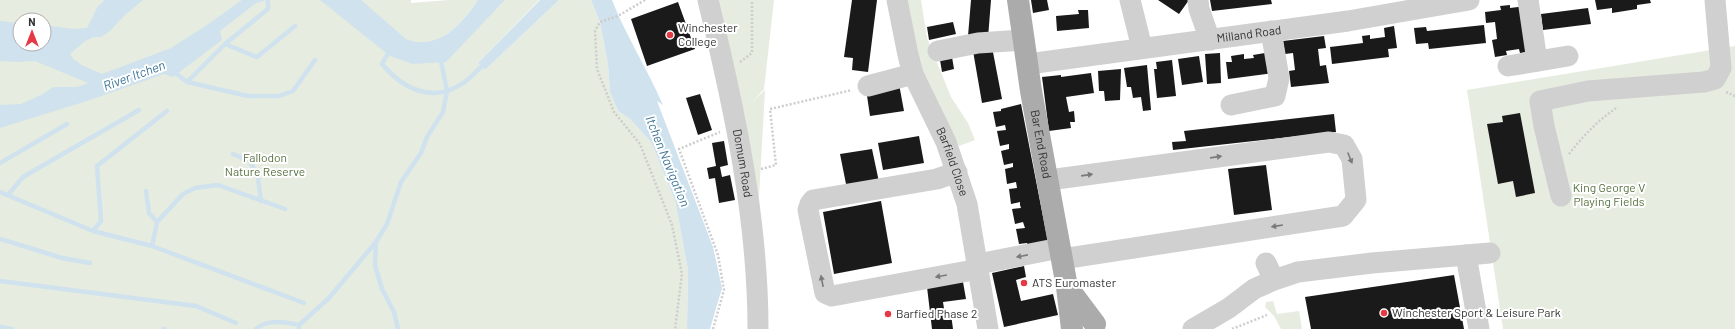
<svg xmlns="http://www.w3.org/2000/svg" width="1735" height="329" font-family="Barlow,sans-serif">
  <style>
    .green { fill: #e6ecdf; fill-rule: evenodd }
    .water { fill: #cfe2ee }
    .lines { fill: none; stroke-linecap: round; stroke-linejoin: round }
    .stream { stroke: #cfe2ee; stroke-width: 4.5 }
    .building { fill: #1a1a1a }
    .path { stroke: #cdcdcd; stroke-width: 2.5; stroke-dasharray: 2 2; stroke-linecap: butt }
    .minor { stroke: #d0d0d0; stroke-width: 21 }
    .major { stroke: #ababab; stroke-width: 22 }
    .oneway { fill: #7a7a7a }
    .poi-dot { fill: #e63946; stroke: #fff; stroke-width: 1.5 }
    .labels { text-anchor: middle; stroke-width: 4; stroke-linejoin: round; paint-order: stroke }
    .poi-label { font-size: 12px; fill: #333; stroke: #fff; text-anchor: start }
    .street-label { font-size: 12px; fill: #333; stroke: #fff }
    .park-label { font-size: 12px; fill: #56703f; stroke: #fff }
    .water-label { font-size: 13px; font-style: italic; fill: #3f7597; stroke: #fff }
  </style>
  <rect width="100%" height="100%" fill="#fff"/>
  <path class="green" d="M0,0H411V3L448,0H478C466,18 453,32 434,42L441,62L446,61L505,0H539L478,63L485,70L559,0H591L600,22L608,65L610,92L618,111L630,119L651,142L675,200L688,270L687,329H0ZM20,20H44V44H20Z
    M714,0H774L764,89L753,101L765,90L759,197L766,329Z
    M904,0H921L927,38L951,97L968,123L975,140L959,146L917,64Z
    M1735,46V329H1503L1467,90Z
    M1273,301L1277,314L1299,311L1302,329H1281L1274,316L1265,307L1266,302Z"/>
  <path class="water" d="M105,0H143L125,15L110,31L101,37H93L84,42L70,54C75,64 92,69 102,74L171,48L210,23L242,0H267L256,3L220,31L222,40L173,77L164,74L90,100L0,128V105L21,104L43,94L53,87H77L88,83L35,61L17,62L0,61V21L20,23V44H44V25L73,29L87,28L98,6Z
    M320,0H361L406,39C437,52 462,24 478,0H505L446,62L413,64L390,56Z
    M540,0H559L485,70L478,63Z
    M591,0H612C626,36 648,70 663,105L657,101L713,247L722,288L710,329H687L688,270L675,200L651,142L630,119L618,111L610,92L608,65L600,22Z"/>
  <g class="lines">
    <path class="stream" d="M225,44L257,57L295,26
      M391,48L382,64C403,89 433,104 463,83C470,79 475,72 481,67
      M172,70L187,82L248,96H279L293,91L315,60
      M187,82L225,44L268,9V0
      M233,154L250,161L258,178L261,201
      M0,163L67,124
      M146,191L149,213L157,222
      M0,192L93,231L152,246L304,303
      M8,195L23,177L139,110
      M93,231L101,221L97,166L167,111
      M0,239L62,258L90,263
      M152,246L157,222L183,194L195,188L218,185L285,209
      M0,281L196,306L236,323
      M0,327L12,329
      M164,329H165
      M256,329C267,319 285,322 299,325
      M299,329V325L329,298L376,242
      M398,329L394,312L382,289L375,265L376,242L387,224L401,182L421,153L427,137L443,112L447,91L440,56"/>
  </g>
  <path class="building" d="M852,0H877L868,72L852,70L853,58L844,57Z
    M971,0H991L988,38L968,36Z
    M1031,0H1047L1049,10L1033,13Z
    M1158,0H1189L1179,14Z
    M1210,0H1271L1272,4L1212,11Z
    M1595,0H1650L1651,3L1637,5V9L1612,13V8L1597,10Z
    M678,2L695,49L647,66L631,19Z
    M1510,5V8L1526,6L1531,51L1520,53L1519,49L1506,51L1507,55L1495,57L1492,40L1497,39L1495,22L1486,23L1485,12L1501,10L1500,6Z
    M1588,8L1591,24L1543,30L1541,14Z
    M1078,10H1088L1089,28L1057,31L1056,16L1079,14Z
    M953,22L956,34L929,40L927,27Z
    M1484,25L1486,43L1429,49L1428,43L1416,44L1414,28L1426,27L1427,31Z
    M1394,26L1397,48L1388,49L1389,57L1332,64L1330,47L1363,43L1362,36L1370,35V39L1385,37L1384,28Z
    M1324,36L1326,48L1318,49L1320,66L1326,65L1329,83L1291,87L1289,71L1295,70L1293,53L1285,54L1283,41Z
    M992,47L1002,99L982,103L973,51Z
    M1271,52L1274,73L1228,79L1226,62H1232L1231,56L1244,54V59L1254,58L1253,55Z
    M1220,53L1221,83L1207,84L1205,54Z
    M1199,56L1203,82L1182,85L1178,59Z
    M952,57L954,69L942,72L940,60Z
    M1172,60L1176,96L1157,98L1154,69H1157L1156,62Z
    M1147,65L1151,110L1143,111L1141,97L1133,98L1131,87H1127L1124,68Z
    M1121,69L1120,100L1105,101L1104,91H1099L1098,71Z
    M1091,73L1094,93L1066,97L1069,112L1074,111L1075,122H1070L1071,128L1049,131L1042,77L1061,75V77Z
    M899,84L904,111L870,116L866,89Z
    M700,94L712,130L698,135L686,98Z
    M1021,104L1048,242L1028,246L1027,243L1019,244L1016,229L1025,228L1023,222L1015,224L1012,209L1021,208L1020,205V202L1011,204L1009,189L1017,188L1016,182L1007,184L1005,169L1013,167V163L1004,165L1001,151L1009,149V144L1000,146L997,131L1006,130L1005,125L996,127L993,112L1001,111V109Z
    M1520,113L1535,193L1516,197L1513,181L1498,184L1487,124L1503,122L1502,116Z
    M1334,114L1336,132L1173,150L1172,142L1186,141L1184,131Z
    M919,136L924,163L883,170L878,143Z
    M724,141L728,165L720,167L722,177L730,175L735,200L719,203L715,178L709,179L707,168L716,166L712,143Z
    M872,149L879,182L847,189L840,154Z
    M1266,165L1272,210L1234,215L1228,169Z
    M881,201L892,263L834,274L823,212Z
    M1024,266L1026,277L1016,280L1021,301L1053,294L1058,315L1004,327L992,273Z
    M1454,275L1464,329H1311L1305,297Z
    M963,282L966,299L943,302L945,315L951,314L953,329H932L927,287Z"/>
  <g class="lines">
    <path class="path" d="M645,0L618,16L600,22L595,31L597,69L614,112L640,144L672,225L682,274L675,329
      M740,62L752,53V0
      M1726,92L1735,96
      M1569,154C1583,136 1599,119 1618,107
      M761,169L776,165L770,109L852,90
      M713,329L724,290L718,255L679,149L720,132
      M1232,329L1267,315"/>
    <g class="minor">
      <path id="s1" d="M708,0C734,107 758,218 758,329"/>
      <path id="s2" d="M897,0L908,55L913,74L946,142L967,204L988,329"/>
      <path d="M1130,0L1142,48"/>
      <path d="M1198,0L1199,9L1210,40"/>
      <path d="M1528,0L1537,61"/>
      <path d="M938,51L978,43L1024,40"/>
      <path id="s3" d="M1028,64L1348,21L1469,0"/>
      <path d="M1508,66L1568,56"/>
      <path d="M868,86L913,74"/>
      <path d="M1231,105L1275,96L1279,78L1271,31"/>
      <path d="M957,172L937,179L813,200L810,204L808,210L825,293L832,296L979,269"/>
      <path d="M1049,180L1329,142L1344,145L1352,159L1356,200L1343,216L1062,259"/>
      <path d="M1561,196L1544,126L1540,101L1588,91L1704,82L1715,79L1721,68L1715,0"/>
      <path d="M1466,255L1479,329"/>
      <path d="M1266,263L1274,280"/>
      <path d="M978,264L1060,248"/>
      <path d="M1193,329L1229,308L1254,289L1274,280L1298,272L1372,263L1490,253"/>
    </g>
    <g class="major">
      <path id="s4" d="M1018,0L1031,91L1067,287L1072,329"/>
      <path d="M1068,288L1095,324"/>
    </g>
  </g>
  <defs><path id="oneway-solid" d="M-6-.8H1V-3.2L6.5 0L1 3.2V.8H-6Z"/></defs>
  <g class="oneway">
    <use href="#oneway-solid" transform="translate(1216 157) rotate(-8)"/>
    <use href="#oneway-solid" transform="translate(1350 158) rotate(68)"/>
    <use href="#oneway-solid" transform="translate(1087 175) rotate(-8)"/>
    <use href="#oneway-solid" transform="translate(1277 226) rotate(171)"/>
    <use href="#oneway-solid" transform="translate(1022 256) rotate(169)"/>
    <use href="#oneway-solid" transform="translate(941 276) rotate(170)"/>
    <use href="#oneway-solid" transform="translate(822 281) rotate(-101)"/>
  </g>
  <g class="poi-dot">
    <circle cx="670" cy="35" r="4"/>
    <circle cx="1024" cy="283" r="4"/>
    <circle cx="1384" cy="313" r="4"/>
    <circle cx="888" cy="314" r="4"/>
  </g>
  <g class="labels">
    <g class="poi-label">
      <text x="678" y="32">Winchester<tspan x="678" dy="14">College</tspan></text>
      <text x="1032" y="287">ATS Euromaster</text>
      <text x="1392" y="317">Winchester Sport &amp; Leisure Park</text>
      <text x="896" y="318">Barfied Phase 2</text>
    </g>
    <g class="street-label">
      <text dy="4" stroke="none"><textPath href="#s3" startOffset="223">Milland Road</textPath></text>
      <text dy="4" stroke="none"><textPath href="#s4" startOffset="146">Bar End Road</textPath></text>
      <text dy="4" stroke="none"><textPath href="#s2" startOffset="172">Barfield Close</textPath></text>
      <text dy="4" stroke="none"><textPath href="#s1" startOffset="167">Domum Road</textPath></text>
    </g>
    <g class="park-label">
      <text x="265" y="162">Fallodon<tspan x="265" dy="14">Nature Reserve</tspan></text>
      <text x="1609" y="192">King George V<tspan x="1609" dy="14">Playing Fields</tspan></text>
    </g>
    <g class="water-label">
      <text transform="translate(134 75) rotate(-20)" y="5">River Itchen</text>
      <text transform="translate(668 161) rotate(68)" y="5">Itchen Navigation</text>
    </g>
  </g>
  <g transform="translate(32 32)"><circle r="19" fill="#ffffff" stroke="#adadad"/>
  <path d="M0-3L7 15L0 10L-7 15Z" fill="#e63946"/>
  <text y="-6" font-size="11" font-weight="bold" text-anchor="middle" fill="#333333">N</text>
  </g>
</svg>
